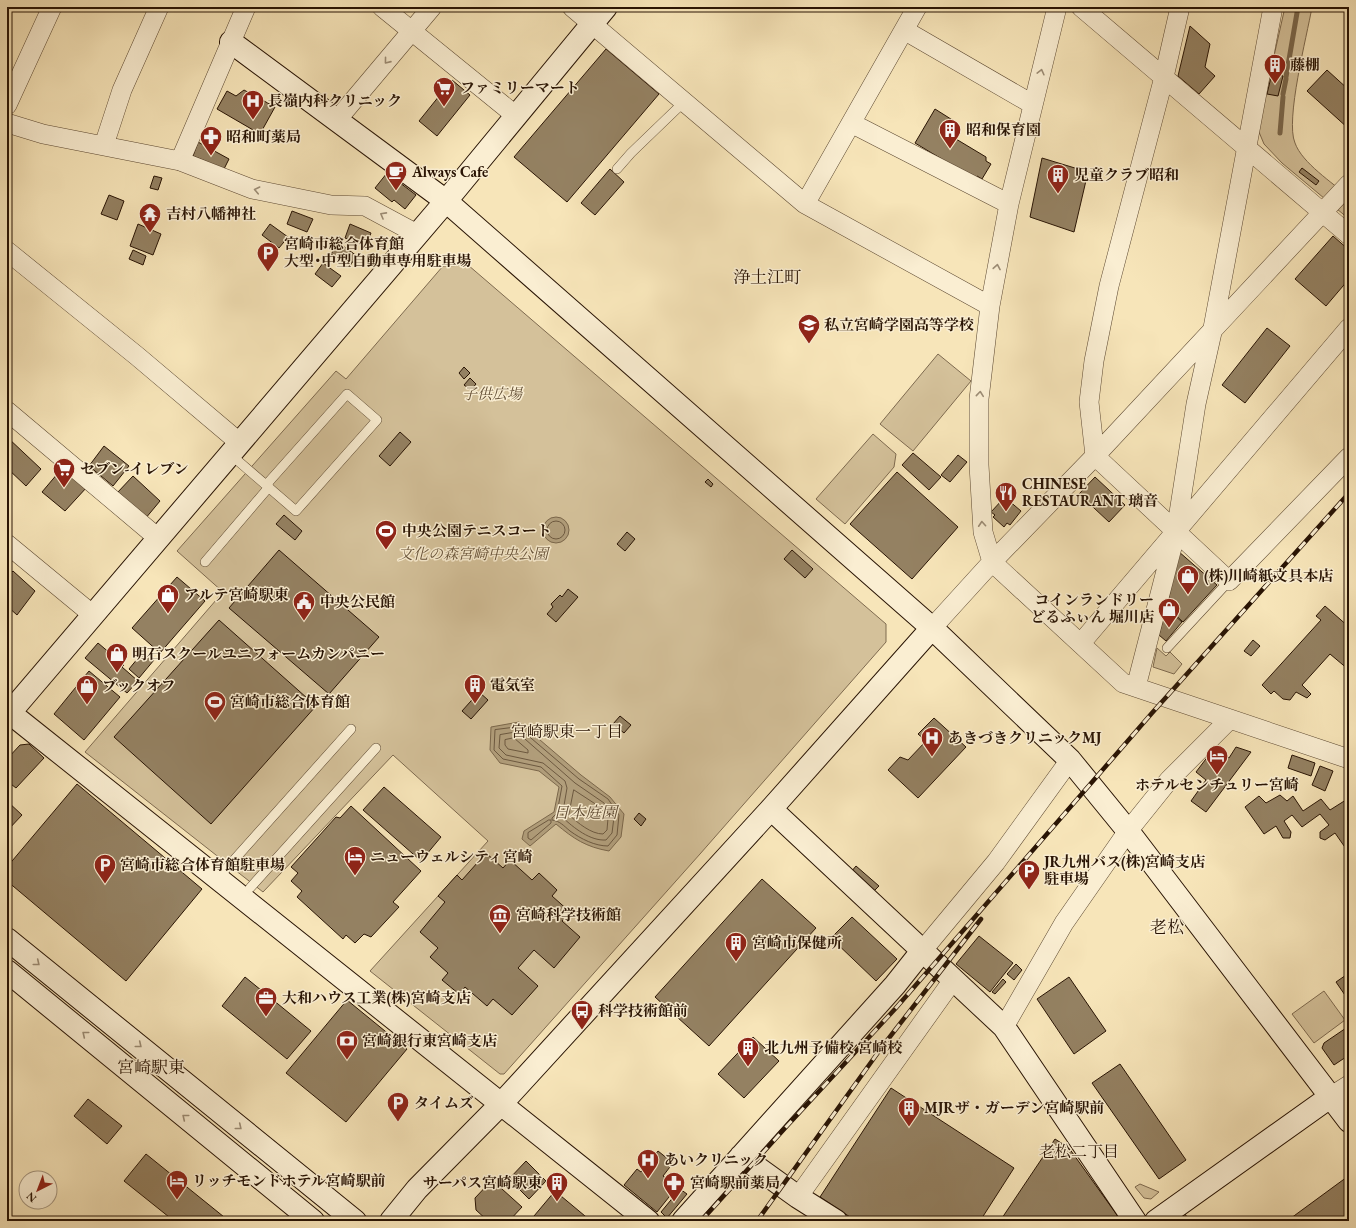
<svg xmlns="http://www.w3.org/2000/svg" width="1356" height="1228" font-family="'EB Garamond','Noto Serif JP',serif">
  <style>
    .green { fill: #d4c19a; stroke: #7e6a4f }
    .water { fill: #b19e7b; stroke: #7b674b }
    .lines { fill: none; stroke-linecap: round; stroke-linejoin: round }
    .shore { stroke: #6d5940; stroke-width: 1 }
    .stream { stroke: #7b674b; stroke-width: 5 }
    .building { fill: #948162; stroke: #291404 }
    .lane-casing { stroke: #5c4831; stroke-width: 10 }
    .street-casing { stroke: #5c4831; stroke-width: 20 }
    .secondary-casing { stroke: #291404; stroke-width: 24 }
    .lane { stroke: #faeed2; stroke-width: 9 }
    .street { stroke: #faeed2; stroke-width: 19 }
    .secondary { stroke: #faeed2; stroke-width: 22 }
    .rail-casing { stroke: #291404; stroke-width: 4.5 }
    .rail { stroke: #faeed2; stroke-width: 3; stroke-dasharray: 9; stroke-linecap: butt }
    .oneway { stroke: #9c8c75 }
    .labels { text-anchor: middle; stroke-width: 3; stroke-linejoin: round; paint-order: stroke }
    .poi-label { font-size: 15px; font-weight: bold; fill: #291404; stroke: #faeed2; text-anchor: start }
    .park-label { font-size: 15px; font-style: italic; fill: #655138; stroke: #faeed2 }
    .neighbourhood-label { font-size: 16px; fill: #291404; stroke: #faeed2 }
    .water-label { font-size: 16px; font-style: italic; fill: #5f4b34; stroke: #faeed2 }
    .quarter-label { font-size: 17px; fill: #291404; stroke: #faeed2 }
  </style>
  <rect width="100%" height="100%" fill="#f7e5b9"/>
  <filter id="stains"><feTurbulence type="fractalNoise" baseFrequency=".005" numOctaves="4"/><feColorMatrix values="0 0 0 0 .2 0 0 0 0 .09 0 0 0 0 .02 0 0 0 .5 -.17"/></filter>
  <radialGradient id="worn" r=".72"><stop offset=".6" stop-color="#630" stop-opacity="0"/><stop offset="1" stop-color="#630" stop-opacity=".3"/></radialGradient>
  <path class="green" d="M1285,7H1312C1307,36 1285,120 1295,143C1302,163 1333,183 1349,197V219L1282,163L1264,144L1259,132L1261,114Z
    M468,265L886,624V642L700,854L504,1074H500L370,971L488,841L393,755L263,892L85,752L223,592L177,551L336,371L346,379L443,266Z
    M938,354L971,381L913,451L880,424Z
    M873,434L896,454L894,467L845,524L816,499Z
    M1157,648L1166,656L1170,652L1182,664L1174,674L1153,667Z
    M1324,991L1345,1020L1314,1043L1292,1014Z
    M1140,1184L1159,1192L1151,1199L1144,1198L1135,1187Z"/>
  <path class="water" d="M543 530a13 13 0 1 1 26 0a13 13 0 1 1-26 0Z
    M519,722L581,775L610,797L624,814L621,837L609,851C586,847 574,839 556,824L530,846L522,839L524,831L554,812L559,787L539,771L500,763L490,750L491,727Z"/>
  <g class="lines">
    <path class="shore" d="M547 530a9 9 0 1 1 18 0a9 9 0 1 1-18 0Z
      M518,727L579,779L608,799L619,815L617,835L608,846C595,846 581,839 570,831C564,826 560,821 552,820V818L557,813L562,786L541,767L503,759L494,750L495,730Z
      M517,732L575,783L604,803L614,817L612,833L606,840C590,841 574,828 562,817L567,788L565,781L543,763L506,755L499,748L500,735Z
      M514,738L528,750V753L508,749L505,745V740Z
      M574,790L600,807L608,818L607,830L603,834C591,834 578,823 569,815Z
      M549,820H551V823L531,840L528,838V833Z"/>
    <path class="stream" d="M1286,77L1298,7
      M1283,94L1286,79
      M1280,133L1283,97"/>
  </g>
  <path class="building" d="M1190,26L1210,44L1205,67L1215,76L1199,94L1178,76Z
    M606,49L659,94L567,202L514,157Z
    M1327,70L1349,90V129L1307,91Z
    M1272,73L1283,76L1278,96L1267,94Z
    M452,80L470,95L437,136L419,121Z
    M244,90L275,107L260,134L217,109L227,91L236,96Z
    M935,109L954,121L946,133L986,157V161L991,164L982,179L977,176L975,179L915,143Z
    M198,142L229,159L224,169L193,156Z
    M1042,158L1088,172L1074,232L1030,217Z
    M1302,168L1319,181L1316,185L1299,172Z
    M610,169L624,182L595,215L581,203Z
    M387,173L416,195L405,209L394,200L392,202L375,188Z
    M154,176L162,178L158,190L150,188Z
    M109,195L124,201L117,220L101,214Z
    M292,211L313,219L307,232L287,224Z
    M138,224L161,234L153,255L130,246Z
    M270,224L288,237L279,248L262,235Z
    M350,224L371,233L366,246L345,238Z
    M1333,236L1349,250V279L1326,306L1295,279Z
    M339,243L357,256L349,267L331,254Z
    M133,250L146,256L143,265L129,259Z
    M323,263L341,276L332,287L315,274Z
    M1267,328L1290,346L1245,403L1222,385Z
    M464,367L470,373L464,379L459,373Z
    M470,378L476,384L471,390L464,385Z
    M400,432L411,442L390,466L379,456Z
    M7,437L41,469L26,486L7,468Z
    M104,446L129,466L113,486L89,466Z
    M913,453L941,477L929,490L902,465Z
    M958,455L967,462L950,482L941,475Z
    M64,466L87,487L65,511L42,492Z
    M897,472L958,527L912,579L850,524Z
    M133,476L160,501L145,519L117,493Z
    M1095,477L1125,505L1109,522L1079,494Z
    M708,479L713,484L711,487L705,482Z
    M1003,499L1006,502L1008,500L1021,511L1010,525L1007,523L1004,527L993,517L995,515L991,512Z
    M284,515L302,531L295,540L276,524Z
    M627,532L635,539L625,551L617,544Z
    M279,550L379,637L329,694L229,608Z
    M792,550L813,569L805,578L784,559Z
    M1178,551L1217,585L1183,622L1167,607Z
    M13,571L35,591L17,615L7,606V572L10,574Z
    M177,577L205,601L160,653L132,628Z
    M568,589L578,597L556,622L547,614L553,607L551,604L560,595L562,597Z
    M1325,606L1349,627V670L1330,654L1302,685L1311,694L1307,698L1296,692L1290,700L1283,699L1274,691L1271,694L1262,685L1321,620L1316,616Z
    M1166,608L1182,622L1166,641L1159,635Z
    M219,620L316,706L211,824L114,737Z
    M1253,640L1260,646L1251,656L1244,651Z
    M98,643L124,665L122,667L138,681L127,693L85,658Z
    M143,652L154,660L139,678L129,669Z
    M89,671L120,697L84,740L54,714Z
    M479,692L488,700L471,719L462,711Z
    M620,716L631,725L624,733L613,724Z
    M934,718L966,747L918,798L888,770L900,757L908,760L926,741L918,734Z
    M29,744L44,758L16,788L7,781V759L20,745Z
    M1215,747L1229,758L1236,747L1251,752L1206,812L1191,801L1206,780L1196,772Z
    M1292,755L1315,763L1311,776L1288,768Z
    M1320,766L1333,771L1325,791L1312,785Z
    M77,784L202,889L126,981L7,881V867Z
    M384,787L441,837L421,861L363,810Z
    M1280,795L1287,801L1293,796L1303,811L1321,799L1330,810L1349,798V853L1335,833L1325,840L1320,838V832L1329,825L1320,814L1302,827L1292,815L1284,821L1291,832L1290,838H1283L1276,826L1264,834L1245,807L1259,796L1266,803Z
    M7,801L22,815L7,831Z
    M351,806L421,871L393,902L399,907L371,937L364,934L355,943L346,935L343,939L297,897L302,891L291,881L298,873L291,867L336,817L340,818Z
    M639,813L646,819L641,826L634,819Z
    M486,853L503,868L510,860L532,880L539,873L557,890L552,896L570,912L562,921L580,937L554,968L534,950L518,968L538,986L512,1015L493,999L487,1006L465,987L459,994L442,980L448,973L430,957L438,948L420,932L445,902L438,896L457,875L462,880Z
    M856,866L879,886L873,892L851,872Z
    M762,879L816,928L709,1046L655,997Z
    M852,917L897,959L876,981L831,938Z
    M979,936L1013,963L990,992L956,964Z
    M1016,964L1022,970L1014,980L1007,974Z
    M1349,973V1001L1336,982Z
    M245,977L311,1031L287,1059L222,1006Z
    M1069,977L1106,1031L1074,1054L1037,999Z
    M1003,979L1006,982L995,994L992,992Z
    M347,1000L407,1049L346,1122L286,1073Z
    M1349,1026V1055L1334,1065L1322,1048L1324,1043Z
    M753,1037L779,1061L744,1098L718,1074Z
    M1120,1064L1186,1160L1159,1179L1092,1083Z
    M891,1088L1014,1168L980,1221H856L820,1197Z
    M88,1099L122,1126L107,1144L74,1116Z
    M1055,1139L1069,1148L1117,1215L1118,1221H1000Z
    M658,1151L673,1163L663,1176L677,1187L657,1212L624,1185L637,1169L641,1172Z
    M146,1154L229,1221H174L124,1181Z
    M526,1161L546,1181L529,1199L509,1179Z
    M1347,1177L1349,1180V1209L1345,1211L1348,1215L1340,1221H1287Z
    M492,1180L522,1207L509,1221H488L476,1210L475,1198Z
    M680,1189L687,1194L667,1218L661,1212Z
    M555,1191L591,1221H541L534,1216Z
    M1182,1210L1190,1221H1166Z"/>
  <g class="lines">
    <g class="lane-casing">
      <path id="lane" d="M617,169L631,153L685,101
        M230,454L296,511L377,420L347,394L266,485
        M205,562L269,487
        M1167,648L1229,581
        M225,870L351,729
        M250,888L376,748"/>
    </g>
    <g class="street-casing">
      <path id="street" d="M382,7L515,115
        M572,7L805,204L990,306
        M1057,7L1009,204L990,306L979,399V465L983,532L992,562L1123,683L1349,759
        M1081,7L1349,235
        M1180,7L1164,77L1109,286L1094,361L1089,402L1095,456L1229,581L1349,457
        M904,30L1032,104
        M7,105L52,7
        M336,121L432,7
        M7,123L43,134L180,161L252,189L331,205L365,206L417,234
        M851,123L1009,204
        M104,145L122,90L159,7
        M180,161L246,7
        M805,204L917,7
        M7,251L137,356L240,443
        M7,411L158,538
        M7,544L93,615
        M932,628L992,562L1095,456L1349,184
        M1081,643L1349,328
        M1136,687L1176,532L1196,404L1213,328L1273,7
        M922,951L996,862L1070,760
        M1004,1027L1064,923L1128,831L1169,780L1230,719
        M1330,1097L1349,1085
        M798,1197L953,980"/>
    </g>
    <g class="secondary-casing">
      <path id="secondary" d="M231,42L446,201L932,628L1070,760L1128,831L1349,1121
        M10,713L648,1221
        M7,716L446,201L606,7
        M771,809L1004,1027L1135,1221
        M7,939L355,1221
        M7,971L313,1221
        M741,1156L798,1197L836,1221
        M391,1221L417,1189L502,1103L771,809L932,628
        M683,1221L895,985L922,951
        M1156,1221L1330,1097"/>
    </g>
    <use href="#lane" class="lane"/>
    <use href="#street" class="street"/>
    <use href="#secondary" class="secondary"/>
    <g class="rail-casing">
      <path id="rail" d="M701,1221L786,1127L895,1009L1152,713L1349,493
        M757,1221L882,1047L981,919"/>
    </g>
    <use href="#rail" class="rail"/>
  </g>
  <defs><path id="oneway-chevron" d="M-2-3.5L2.5 0L-2 3.5" fill="none" stroke-width="1.6" stroke-linecap="round" stroke-linejoin="round"/></defs>
  <g class="oneway">
    <use href="#oneway-chevron" transform="translate(387 61) rotate(129)"/>
    <use href="#oneway-chevron" transform="translate(1041 72) rotate(-76)"/>
    <use href="#oneway-chevron" transform="translate(257 190) rotate(-167)"/>
    <use href="#oneway-chevron" transform="translate(383 215) rotate(-151)"/>
    <use href="#oneway-chevron" transform="translate(997 267) rotate(-80)"/>
    <use href="#oneway-chevron" transform="translate(980 394) rotate(-84)"/>
    <use href="#oneway-chevron" transform="translate(982 524) rotate(-94)"/>
    <use href="#oneway-chevron" transform="translate(37 963) rotate(39)"/>
    <use href="#oneway-chevron" transform="translate(85 1034) rotate(-141)"/>
    <use href="#oneway-chevron" transform="translate(139 1045) rotate(39)"/>
    <use href="#oneway-chevron" transform="translate(185 1117) rotate(-141)"/>
    <use href="#oneway-chevron" transform="translate(239 1127) rotate(39)"/>
  </g>
  <defs>
    <g id="building-pin" transform="scale(1.15)"><path d="M0 17L-7.5 6A9.5 9.5 0 1 1 7.5 6Z" fill="#8f2418" stroke="#faeed2"/><path d="M-4-6H4V6H1V3H-1V6H-4ZM-2.5-4.3h1.7v1.8h-1.7ZM.8-4.3h1.7v1.8H.8ZM-2.5-1h1.7V.8h-1.7ZM.8-1h1.7V.8H.8Z" fill="#fff"/></g>
    <g id="supermarket-pin" transform="scale(1.15)"><path d="M0 17L-7.5 6A9.5 9.5 0 1 1 7.5 6Z" fill="#8f2418" stroke="#faeed2"/><path d="M-6-5.5h2.5l.6 2H6L4.5 2H-2.5L-4.4-4H-6ZM-1.5 3.2a1.3 1.3 0 1 0 .1 0ZM3 3.2a1.3 1.3 0 1 0 .1 0Z" fill="#fff"/></g>
    <g id="hospital-pin" transform="scale(1.15)"><path d="M0 17L-7.5 6A9.5 9.5 0 1 1 7.5 6Z" fill="#8f2418" stroke="#faeed2"/><path d="M-5-5h3v3.5h4V-5h3V5h-3V1.5h-4V5h-3Z" fill="#fff"/></g>
    <g id="pharmacy-pin" transform="scale(1.15)"><path d="M0 17L-7.5 6A9.5 9.5 0 1 1 7.5 6Z" fill="#8f2418" stroke="#faeed2"/><path d="M-2-6h4v4h4v4h-4v4h-4v-4h-4v-4h4Z" fill="#fff"/></g>
    <g id="cafe-pin" transform="scale(1.15)"><path d="M0 17L-7.5 6A9.5 9.5 0 1 1 7.5 6Z" fill="#8f2418" stroke="#faeed2"/><path d="M-5.5-4.5H6V0H3Q3 3.5 0 3.5H-2.5Q-5.5 3.5-5.5 0ZM3-3.2v2h1.7v-2ZM-6 4.5H4V6H-6Z" fill="#fff"/></g>
    <g id="temple-pin" transform="scale(1.15)"><path d="M0 17L-7.5 6A9.5 9.5 0 1 1 7.5 6Z" fill="#8f2418" stroke="#faeed2"/><path d="M0-6L5-2H3V0L6.5 2.5H4V6H1.5V3h-3V6H-4V2.5H-6.5L-3 0V-2H-5Z" fill="#fff"/></g>
    <g id="parking-pin" transform="scale(1.15)"><path d="M0 17L-7.5 6A9.5 9.5 0 1 1 7.5 6Z" fill="#8f2418" stroke="#faeed2"/><path d="M-3.5-5.5H1a3.5 3.5 0 0 1 0 7H-1V5.5H-3.5ZM-1-3.4V-.6H.8a1.4 1.4 0 0 0 0-2.8Z" fill="#fff"/></g>
    <g id="school-pin" transform="scale(1.15)"><path d="M0 17L-7.5 6A9.5 9.5 0 1 1 7.5 6Z" fill="#8f2418" stroke="#faeed2"/><path d="M0-5L7-2L0 1L-7-2ZM-4 1L0 2.5L4 1V4Q0 6-4 4Z" fill="#fff"/></g>
    <g id="restaurant-pin" transform="scale(1.15)"><path d="M0 17L-7.5 6A9.5 9.5 0 1 1 7.5 6Z" fill="#8f2418" stroke="#faeed2"/><path d="M-5-6h1v4h1v-4h1v4h1v-4h1v5L-1.5 .5V6h-2V.5L-5-1ZM5-6V6H3V1.5H1.5Q1.5-4 5-6Z" fill="#fff"/></g>
    <g id="stadium-pin" transform="scale(1.15)"><path d="M0 17L-7.5 6A9.5 9.5 0 1 1 7.5 6Z" fill="#8f2418" stroke="#faeed2"/><path d="M0-5a6.5 5 0 1 0 0 10a6.5 5 0 1 0 0-10ZM-3.5-1.8h7v3.6h-7Z" fill="#fff"/></g>
    <g id="shop-pin" transform="scale(1.15)"><path d="M0 17L-7.5 6A9.5 9.5 0 1 1 7.5 6Z" fill="#8f2418" stroke="#faeed2"/><path d="M-5-2.5h2.3a2.7 3.5 0 0 1 5.4 0H5L5.5 6h-11ZM-1.5-2.5h3a1.5 2.3 0 0 0-3 0Z" fill="#fff"/></g>
    <g id="civic-pin" transform="scale(1.15)"><path d="M0 17L-7.5 6A9.5 9.5 0 1 1 7.5 6Z" fill="#8f2418" stroke="#faeed2"/><path d="M-.6-6.5H3V-4.5H.6V-3L4-1V1h2V6H-6V1h2V-1L-.6-3ZM-1.2 2.5V6h2.4V2.5Z" fill="#fff"/></g>
    <g id="hotel-pin" transform="scale(1.15)"><path d="M0 17L-7.5 6A9.5 9.5 0 1 1 7.5 6Z" fill="#8f2418" stroke="#faeed2"/><path d="M-6-4.5h1.5V1H6V5H4.5V3h-9V5H-6ZM-4 0a1.8 1.8 0 1 1 3.6 0ZM.5 0V-2.5h3Q6-2.5 6 0Z" fill="#fff"/></g>
    <g id="museum-pin" transform="scale(1.15)"><path d="M0 17L-7.5 6A9.5 9.5 0 1 1 7.5 6Z" fill="#8f2418" stroke="#faeed2"/><path d="M0-6L6-3V-2H-6V-3ZM-5-1h2V3h-2ZM-1-1h2V3h-2ZM3-1h2V3H3ZM-6 4H6V6H-6Z" fill="#fff"/></g>
    <g id="office-pin" transform="scale(1.15)"><path d="M0 17L-7.5 6A9.5 9.5 0 1 1 7.5 6Z" fill="#8f2418" stroke="#faeed2"/><path d="M-6-3h4V-5.5h4V-3h4V5H-6ZM-1-4.5V-3h2v-1.5ZM-6 0V1H6V0Z" fill="#fff"/></g>
    <g id="bus-pin" transform="scale(1.15)"><path d="M0 17L-7.5 6A9.5 9.5 0 1 1 7.5 6Z" fill="#8f2418" stroke="#faeed2"/><path d="M-5-6H5V4H4V6H2V4H-2V6H-4V4H-5ZM-3.5-4V0h7V-4ZM-3.5 1.2v1.5H-2V1.2ZM2 1.2v1.5H3.5V1.2Z" fill="#fff"/></g>
    <g id="bank-pin" transform="scale(1.15)"><path d="M0 17L-7.5 6A9.5 9.5 0 1 1 7.5 6Z" fill="#8f2418" stroke="#faeed2"/><path d="M-6-4H6V4H-6ZM0-2.3a2.3 2.3 0 1 0 0 4.6a2.3 2.3 0 1 0 0-4.6Z" fill="#fff"/></g>
  </defs>
  <g fill-rule="evenodd">
    <use href="#building-pin" x="1275" y="65"/>
    <use href="#supermarket-pin" x="444" y="88"/>
    <use href="#hospital-pin" x="253" y="101"/>
    <use href="#building-pin" x="950" y="130"/>
    <use href="#pharmacy-pin" x="211" y="137"/>
    <use href="#cafe-pin" x="396" y="172"/>
    <use href="#building-pin" x="1058" y="175"/>
    <use href="#temple-pin" x="150" y="214"/>
    <use href="#parking-pin" x="268" y="253"/>
    <use href="#school-pin" x="809" y="325"/>
    <use href="#supermarket-pin" x="64" y="469"/>
    <use href="#restaurant-pin" x="1006" y="493"/>
    <use href="#stadium-pin" x="386" y="531"/>
    <use href="#shop-pin" x="1188" y="576"/>
    <use href="#shop-pin" x="168" y="595"/>
    <use href="#civic-pin" x="304" y="602"/>
    <use href="#shop-pin" x="1169" y="609"/>
    <use href="#shop-pin" x="117" y="654"/>
    <use href="#building-pin" x="475" y="685"/>
    <use href="#shop-pin" x="87" y="686"/>
    <use href="#stadium-pin" x="215" y="702"/>
    <use href="#hospital-pin" x="932" y="738"/>
    <use href="#hotel-pin" x="1217" y="756"/>
    <use href="#hotel-pin" x="355" y="857"/>
    <use href="#parking-pin" x="105" y="865"/>
    <use href="#parking-pin" x="1029" y="871"/>
    <use href="#museum-pin" x="500" y="915"/>
    <use href="#building-pin" x="736" y="943"/>
    <use href="#office-pin" x="266" y="998"/>
    <use href="#bus-pin" x="582" y="1011"/>
    <use href="#bank-pin" x="347" y="1041"/>
    <use href="#building-pin" x="748" y="1048"/>
    <use href="#parking-pin" x="398" y="1103"/>
    <use href="#building-pin" x="909" y="1108"/>
    <use href="#hospital-pin" x="648" y="1160"/>
    <use href="#hotel-pin" x="177" y="1181"/>
    <use href="#building-pin" x="557" y="1183"/>
    <use href="#pharmacy-pin" x="674" y="1183"/>
  </g>
  <g class="labels">
    <g class="poi-label">
      <text x="1290" y="70">藤棚</text>
      <text x="460" y="93">ファミリーマート</text>
      <text x="268" y="106">長嶺内科クリニック</text>
      <text x="966" y="135">昭和保育園</text>
      <text x="226" y="142">昭和町薬局</text>
      <text x="412" y="177">Always Cafe</text>
      <text x="1074" y="180">児童クラブ昭和</text>
      <text x="166" y="219">吉村八幡神社</text>
      <text x="284" y="249">宮崎市総合体育館<tspan x="284" dy="17">大型･中型自動車専用駐車場</tspan></text>
      <text x="824" y="330">私立宮崎学園高等学校</text>
      <text x="80" y="474">セブン-イレブン</text>
      <text x="1022" y="489">CHINESE<tspan x="1022" dy="17">RESTAURANT 璃音</tspan></text>
      <text x="402" y="536">中央公園テニスコート</text>
      <text x="1204" y="581">(株)川崎紙文具本店</text>
      <text x="184" y="600">アルテ宮崎駅東</text>
      <text x="1154" y="605" text-anchor="end">コインランドリー<tspan x="1154" dy="17">どるふぃん 堀川店</tspan></text>
      <text x="320" y="607">中央公民館</text>
      <text x="132" y="659">明石スクールユニフォームカンパニー</text>
      <text x="490" y="690">電気室</text>
      <text x="102" y="691">ブックオフ</text>
      <text x="230" y="707">宮崎市総合体育館</text>
      <text x="948" y="743">あきづきクリニックMJ</text>
      <text x="1217" y="790" text-anchor="middle">ホテルセンチュリー宮崎</text>
      <text x="370" y="862">ニューウェルシティ宮崎</text>
      <text x="1044" y="867">JR九州バス(株)宮崎支店<tspan x="1044" dy="17">駐車場</tspan></text>
      <text x="120" y="870">宮崎市総合体育館駐車場</text>
      <text x="516" y="920">宮崎科学技術館</text>
      <text x="752" y="948">宮崎市保健所</text>
      <text x="282" y="1003">大和ハウス工業(株)宮崎支店</text>
      <text x="598" y="1016">科学技術館前</text>
      <text x="362" y="1046">宮崎銀行東宮崎支店</text>
      <text x="764" y="1053">北九州予備校 宮崎校</text>
      <text x="414" y="1108">タイムズ</text>
      <text x="924" y="1113">MJRザ・ガーデン宮崎駅前</text>
      <text x="664" y="1165">あいクリニック</text>
      <text x="192" y="1186">リッチモンドホテル宮崎駅前</text>
      <text x="542" y="1188" text-anchor="end">サーパス宮崎駅東</text>
      <text x="690" y="1188">宮崎駅前薬局</text>
    </g>
    <g class="park-label">
      <text x="492" y="399">子供広場</text>
      <text x="473" y="559">文化の森宮崎中央公園</text>
    </g>
    <g class="neighbourhood-label">
      <text x="567" y="737">宮崎駅東一丁目</text>
      <text x="1079" y="1157">老松二丁目</text>
    </g>
    <g class="water-label">
      <text x="585" y="818">日本庭園</text>
    </g>
    <g class="quarter-label">
      <text x="767" y="283">浄土江町</text>
      <text x="1167" y="933">老松</text>
      <text x="151" y="1073">宮崎駅東</text>
    </g>
  </g>
  <rect width="1356" height="1228" fill="none" stroke="#f7e5b9" stroke-width="24"/>
  <rect x="8" y="8" width="1340" height="1212" fill="none" stroke="#291404" stroke-width="2"/>
  <rect x="12" y="12" width="1332" height="1204" fill="none" stroke="#291404"/>
  <g transform="translate(38 1190) rotate(222)"><circle r="19" fill="#faeed2" stroke="#a69780"/>
  <path d="M0-3L7 15L0 10L-7 15Z" fill="#8f2418"/>
  <text y="-6" font-size="11" font-weight="bold" text-anchor="middle" fill="#291404">N</text>
  </g>
  <rect width="100%" height="100%" filter="url(#stains)"/>
  <rect width="100%" height="100%" fill="url(#worn)"/>
</svg>
